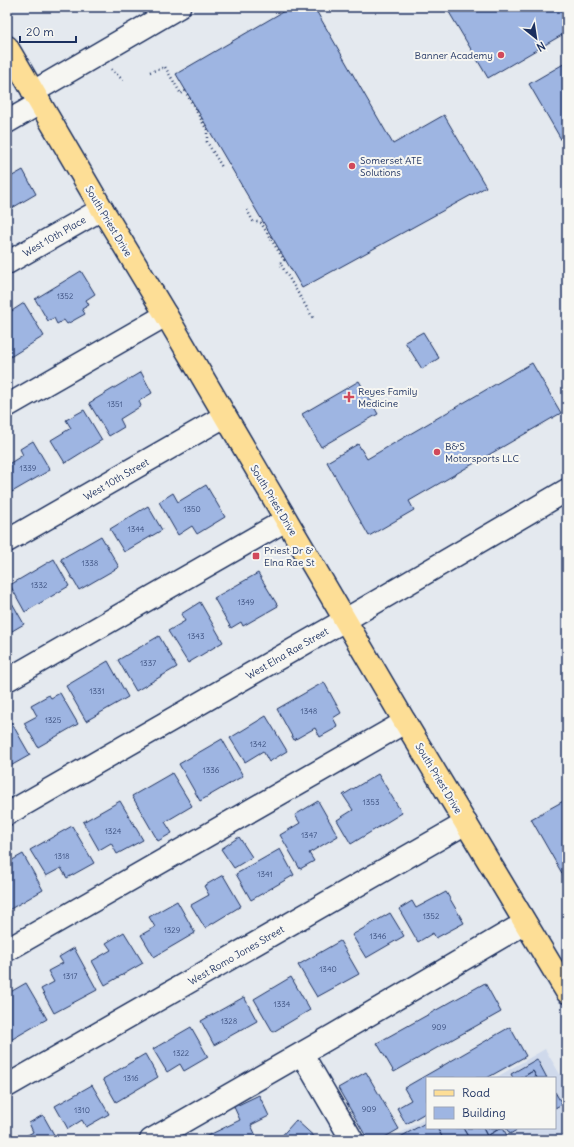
<svg xmlns="http://www.w3.org/2000/svg" width="574" height="1147" font-family="Delius,sans-serif">
  <style>
    .built { fill: #cfd9eb }
    .building { fill: #9eb5e2; stroke: #1b2f5e }
    .lines { fill: none; stroke-linecap: round; stroke-linejoin: round }
    .minor-casing { stroke: #1b2f5e; stroke-width: 25 }
    .major-casing { stroke: #1b2f5e; stroke-width: 25 }
    .path { stroke: #1b2f5e; stroke-width: 2.5; stroke-dasharray: 1 3; stroke-linecap: butt }
    .minor { stroke: #f6f6f2; stroke-width: 22 }
    .major { stroke: #fdde96; stroke-width: 22 }
    .poi-dot { fill: #d1495b; stroke: #f6f6f2; stroke-width: 1.5 }
    .labels { text-anchor: middle; stroke-width: 4; stroke-linejoin: round; paint-order: stroke }
    .number-label { font-size: 8px; fill: #3c507f }
    .poi-label { font-size: 10px; fill: #1b2f5e; stroke: #f6f6f2; text-anchor: start }
    .street-label { font-size: 10px; fill: #1b2f5e; stroke: #f6f6f2 }
  </style>
  <rect width="100%" height="100%" fill="#e4e9ef"/>
  <filter id="ink" filterUnits="userSpaceOnUse"><feTurbulence type="fractalNoise" baseFrequency=".025" numOctaves="2"/><feDisplacementMap in="SourceGraphic" scale="8" xChannelSelector="R" yChannelSelector="G"/><feConvolveMatrix kernelMatrix="1 2 1 2 8 2 1 2 1" color-interpolation-filters="sRGB"/></filter>
  <g filter="url(#ink)">
    <path class="built" d="M545,1049L567,1086V1140H388L427,1118V1128H555V1078H495Z"/>
    <path class="building" d="M291,7H314L393,144L444,115L486,187L302,288L176,74Z
      M446,7H567V32L488,78Z
      M567,62V138L562,141L529,84Z
      M23,170L36,194L7,211V179Z
      M81,271L95,294L86,300L89,305L82,309L85,314L67,324L64,320L57,324L54,318L48,321L35,299Z
      M24,303L44,336L7,359V314Z
      M423,332L439,358L422,369L405,342Z
      M532,363L561,413L409,501L414,510L369,536L327,462L358,444L367,459Z
      M141,372L152,393L139,401L141,406L120,419L124,427L109,436L89,403Z
      M359,381L378,414L321,447L302,414Z
      M84,410L102,440L65,463L51,440L71,428L66,420Z
      M33,441L50,470L12,492L7,483V465L23,455L20,449Z
      M206,485L225,517L197,534L192,526L178,535L159,502L173,493L178,502Z
      M148,506L162,530L124,552L110,529Z
      M101,536L119,567L79,590L61,559Z
      M54,559L69,586L25,612L10,585Z
      M258,573L278,606L243,626L241,622L231,628L214,598Z
      M7,594L24,624L7,634Z
      M200,602L223,642L188,663L168,631L185,621L181,614Z
      M159,636L177,667L136,691L118,660Z
      M108,661L128,697L86,721L66,686Z
      M324,682L341,713L333,718L338,727L320,737L315,728L294,740L277,709Z
      M60,693L78,724L38,747L24,723L37,716L31,705L49,695L51,698Z
      M266,716L287,751L269,762L263,751L245,762L230,738Z
      M11,722L30,755L7,768V725Z
      M222,739L243,776L200,801L179,764Z
      M172,773L192,806L165,822L172,833L158,841L132,796Z
      M378,774L402,813L351,844L337,820L353,810L343,795Z
      M567,799V882L531,819Z
      M120,801L143,840L117,854L111,843L99,850L83,822Z
      M318,801L338,836L309,853L314,861L300,869L280,835L300,823L295,815Z
      M72,826L94,863L67,878L61,868L46,876L30,850Z
      M239,837L252,857L234,868L221,849Z
      M280,849L294,875L251,900L236,874Z
      M23,854L43,890L7,911V863Z
      M223,875L241,906L205,928L191,905L209,895L204,886Z
      M446,892L464,923L436,938L433,933L418,942L399,909L412,901L416,908Z
      M177,901L195,933L154,957L141,935L155,927L149,917Z
      M390,913L404,936L366,958L352,935Z
      M124,932L143,963L105,985L92,961L111,950L106,943Z
      M340,941L359,974L317,997L298,965Z
      M74,948L97,990L54,1013L41,989L54,982L48,971L63,963L59,957Z
      M291,977L310,1010L273,1032L254,999Z
      M26,983L47,1019L9,1041L7,1039V994Z
      M485,983L501,1012L394,1072L377,1043Z
      M244,997L257,1021L214,1045L201,1021Z
      M191,1027L208,1057L184,1071L180,1064L167,1072L153,1049Z
      M510,1027L526,1056L487,1078H427V1112L406,1124L397,1108L411,1100L404,1088Z
      M145,1054L158,1077L116,1102L103,1079Z
      M537,1059L547,1078H537L533,1071L521,1078H513L511,1074Z
      M533,1071L537,1078H521Z
      M366,1072L399,1129L380,1140H368L338,1088Z
      M92,1085L109,1114L86,1127L82,1120L68,1129L55,1106Z
      M555,1092L562,1104L555,1108Z
      M259,1095L269,1116L251,1125L257,1138L252,1140H199L240,1120L234,1107Z
      M43,1115L57,1140H19L33,1132L29,1123Z
      M296,1120L318,1140H278Z
      M427,1122V1128H437L444,1140H395Z
      M437,1128H463L470,1140H444Z
      M463,1128H483L487,1136L480,1140H470Z
      M483,1128H501L487,1136Z
      M501,1128H503L507,1136L499,1140H480Z
      M506,1128H520L510,1134Z"/>
    <g class="lines">
      <g class="minor-casing">
        <path id="minor" d="M33,92L179,7
          M7,122L40,103
          M7,263L102,209
          M7,406L166,315
          M7,541L225,416
          M7,680L286,520
          M7,814L345,620L567,490
          M7,950L405,722
          M302,1054L352,1140
          M7,1086L466,823
          M151,1140L334,1035L525,923"/>
      </g>
      <g class="major-casing">
        <path id="major" d="M7,47L102,209L166,315L405,722L567,992"/>
      </g>
      <path class="path" d="M111,69L124,81
        M150,72L165,67L181,94L185,91L207,130V142L222,167
        M247,210L253,221L261,223L284,260L280,263L313,318"/>
      <use href="#minor" class="minor"/>
      <use href="#major" class="major"/>
    </g>
  </g>
  <g class="poi-dot">
    <circle cx="501" cy="55" r="4"/>
    <circle cx="352" cy="166" r="4"/>
    <path d="M347 391h4v4h4v4h-4v4h-4v-4h-4v-4h4z"/>
    <circle cx="437" cy="452" r="4"/>
    <rect x="252" y="552" width="8" height="8" rx="2"/>
  </g>
  <g class="labels">
    <g class="number-label">
      <text x="65" y="299">1352</text>
      <text x="115" y="407">1351</text>
      <text x="28" y="471">1339</text>
      <text x="192" y="512">1350</text>
      <text x="136" y="532">1344</text>
      <text x="90" y="566">1338</text>
      <text x="39" y="588">1332</text>
      <text x="246" y="605">1349</text>
      <text x="196" y="639">1343</text>
      <text x="148" y="666">1337</text>
      <text x="97" y="694">1331</text>
      <text x="309" y="714">1348</text>
      <text x="53" y="723">1325</text>
      <text x="258" y="747">1342</text>
      <text x="211" y="773">1336</text>
      <text x="371" y="805">1353</text>
      <text x="113" y="834">1324</text>
      <text x="309" y="838">1347</text>
      <text x="62" y="859">1318</text>
      <text x="265" y="877">1341</text>
      <text x="431" y="919">1352</text>
      <text x="172" y="933">1329</text>
      <text x="378" y="939">1346</text>
      <text x="328" y="972">1340</text>
      <text x="70" y="979">1317</text>
      <text x="282" y="1007">1334</text>
      <text x="229" y="1024">1328</text>
      <text x="439" y="1030">909</text>
      <text x="181" y="1056">1322</text>
      <text x="131" y="1081">1316</text>
      <text x="369" y="1112">909</text>
      <text x="82" y="1113">1310</text>
    </g>
    <g class="poi-label">
      <text x="493" y="59" text-anchor="end">Banner Academy</text>
      <text x="360" y="164">Somerset ATE<tspan x="360" dy="12">Solutions</tspan></text>
      <text x="358" y="395">Reyes Family<tspan x="358" dy="12">Medicine</tspan></text>
      <text x="445" y="450">B&amp;S<tspan x="445" dy="12">Motorsports LLC</tspan></text>
      <text x="264" y="554">Priest Dr &amp;<tspan x="264" dy="12">Elna Rae St</tspan></text>
    </g>
    <g class="street-label">
      <text transform="translate(109 221) rotate(59)" y="4">South Priest Drive</text>
      <text transform="translate(54 236) rotate(-30)" y="4">West 10th Place</text>
      <text transform="translate(116 479) rotate(-30)" y="4">West 10th Street</text>
      <text transform="translate(274 500) rotate(59)" y="4">South Priest Drive</text>
      <text transform="translate(287 653) rotate(-30)" y="4">West Elna Rae Street</text>
      <text transform="translate(439 778) rotate(59)" y="4">South Priest Drive</text>
      <text transform="translate(236 955) rotate(-30)" y="4">West Romo Jones Street</text>
    </g>
  </g>
  <rect width="574" height="1147" fill="none" stroke="#f6f6f2" stroke-width="24"/>
  <rect x="12" y="12" width="550" height="1123" fill="none" stroke="#1b2f5e" stroke-width="1.5" filter="url(#ink)"/>
  <rect x="426" y="1077" width="130" height="52" fill="#f6f6f2" stroke="#9ea6b7"/>
  <rect x="434" y="1090" width="20" height="6" fill="#fdde96" stroke="#9ea6b7"/>
  <text x="462" y="1097" font-size="12" fill="#1b2f5e">Road</text>
  <rect x="434" y="1107" width="20" height="12" fill="#9eb5e2" stroke="#9ea6b7"/>
  <text x="462" y="1117" font-size="12" fill="#1b2f5e">Building</text>
  <g transform="translate(536 38) rotate(150)" stroke="#f6f6f2" stroke-width="3" paint-order="stroke">
  <path d="M0-3L7 15L0 10L-7 15Z" fill="#1b2f5e"/>
  <text y="-6" font-size="11" font-weight="bold" text-anchor="middle" fill="#1b2f5e">N</text>
  </g>
  <path d="M20 36v6h56v-6" fill="none" stroke="#1b2f5e" stroke-width="2"/>
  <text x="26" y="36" font-size="12" fill="#1b2f5e" stroke="#f6f6f2" stroke-width="3" paint-order="stroke">20 m</text>
</svg>
